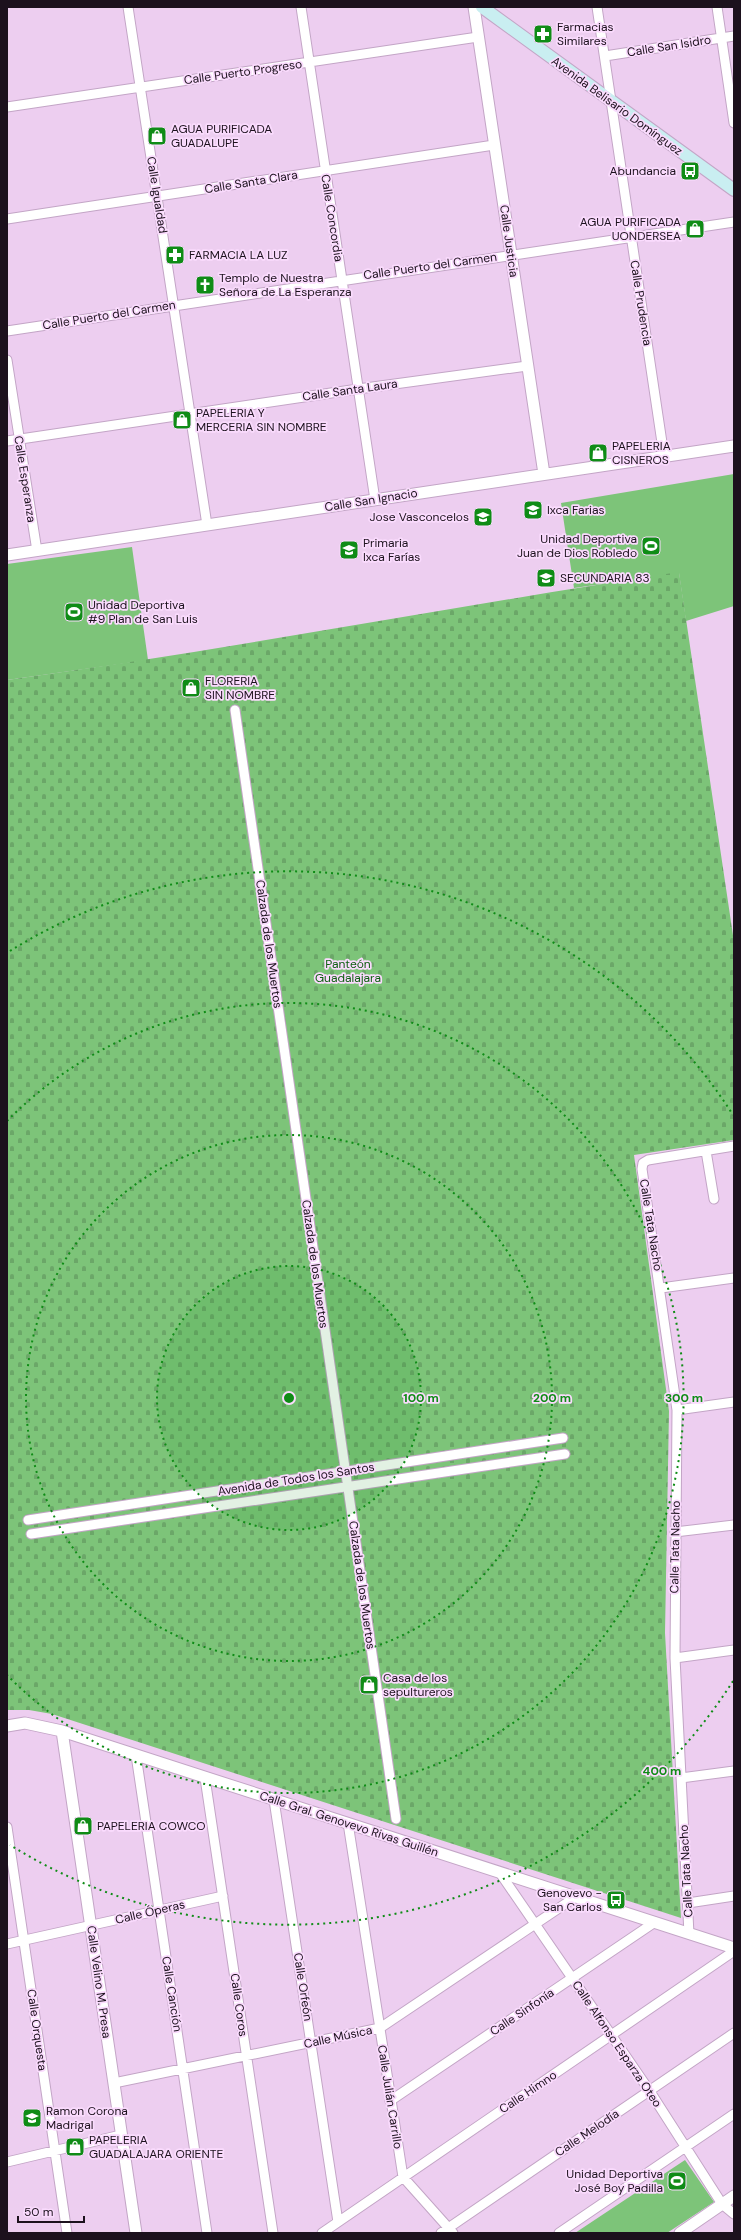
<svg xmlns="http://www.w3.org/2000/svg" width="741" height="2240" font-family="'DM Sans',sans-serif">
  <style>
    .grass { fill: #7dc479 }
    .cemetery { fill: url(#cemetery-stones) }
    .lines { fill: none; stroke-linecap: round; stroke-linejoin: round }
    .minor-casing { stroke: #c3a5c6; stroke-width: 11 }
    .tertiary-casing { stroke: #c3a5c6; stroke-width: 13 }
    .secondary-casing { stroke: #c3a5c6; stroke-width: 14 }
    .minor { stroke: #fff; stroke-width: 9 }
    .tertiary { stroke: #fff; stroke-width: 11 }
    .secondary { stroke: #c9eef1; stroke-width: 12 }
    .ring { fill: none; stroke: #0f8c16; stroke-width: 2; stroke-dasharray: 2 4 }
    .labels { text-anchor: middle; stroke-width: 3.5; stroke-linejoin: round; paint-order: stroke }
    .poi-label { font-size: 12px; fill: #1c111d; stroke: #fadbfd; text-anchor: start }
    .street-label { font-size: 12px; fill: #1c111d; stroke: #fadbfd }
    .park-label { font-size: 12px; fill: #0d6010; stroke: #fadbfd }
    .centre { fill: #0f8c16; stroke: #fadbfd; stroke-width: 2 }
    .ring-label { font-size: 12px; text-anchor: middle; font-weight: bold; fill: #0f8c16; stroke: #fadbfd; stroke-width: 3.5; stroke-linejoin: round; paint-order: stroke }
  </style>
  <defs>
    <pattern id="cemetery-stones" width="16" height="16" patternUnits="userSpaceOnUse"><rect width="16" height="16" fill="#7dc479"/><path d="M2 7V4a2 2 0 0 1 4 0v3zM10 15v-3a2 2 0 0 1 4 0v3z" fill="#6ba768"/></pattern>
  </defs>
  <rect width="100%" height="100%" fill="#edcef0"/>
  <path class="grass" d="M734,474V606L686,621L679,573L574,588L561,503Z
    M132,547L148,660L7,680V564Z
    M685,2160L714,2202L667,2233H575Z"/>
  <path class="cemetery" d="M679,572L734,942V1140L634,1155L669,1411L665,1633L681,1918L52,1714L29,1710H7V680C232,649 455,606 679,572Z"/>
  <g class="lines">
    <g class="minor-casing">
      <path id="minor" d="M128,7L207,525
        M301,7L375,500
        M597,7L664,456
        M717,7L734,123
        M605,56L734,36
        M7,107L478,37
        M7,219L494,145
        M7,331L734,222
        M7,360L37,551
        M7,441L358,389L527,366
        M235,710L396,1819
        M706,1151L714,1199
        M661,1288L734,1278
        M677,1410L734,1402
        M28,1520L563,1438
        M675,1532L734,1525
        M31,1534L565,1454
        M675,1658L734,1650
        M136,1755L207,2233
        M205,1778L273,2233
        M681,1778L734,1771
        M274,1800L338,2222
        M348,1823L403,2177L453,2233
        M7,1827L67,2233
        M500,1873L649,2090L722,2204L734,2214
        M688,1903L734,1896
        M689,1934L675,1658L677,1410L642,1169L643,1163L648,1160L734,1146
        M7,1944L223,1896
        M114,2083L380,2028L574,1898
        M390,2101L655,1922
        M7,2162L121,2135
        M322,2233L734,1951
        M441,2233L734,2033
        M559,2233L734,2114"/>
    </g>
    <g class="tertiary-casing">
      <path id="tertiary" d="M474,7L544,474
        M7,555L734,446
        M7,1726L25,1723L62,1731L734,1948
        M62,1731L136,2233
        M680,2233L734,2196"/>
    </g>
    <g class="secondary-casing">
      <path id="secondary" d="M482,7L734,190"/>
    </g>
    <use href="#minor" class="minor"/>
    <use href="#tertiary" class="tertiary"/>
    <use href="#secondary" class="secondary"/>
  </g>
  <circle cx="289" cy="1398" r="132" fill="#0f8c16" fill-opacity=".12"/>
  <g class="ring">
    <circle cx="289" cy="1398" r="132"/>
    <circle cx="289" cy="1398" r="263"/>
    <path d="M7 1121A395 395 0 1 1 7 1675"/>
    <path d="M733 1681A527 527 0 0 1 10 1845M10 951A527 527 0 0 1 733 1115"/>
  </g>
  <defs>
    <g id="pharmacy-square" transform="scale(1)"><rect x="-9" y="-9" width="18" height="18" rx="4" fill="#0f8c16" stroke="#fadbfd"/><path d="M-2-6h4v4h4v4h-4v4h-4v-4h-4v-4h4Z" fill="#fff"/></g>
    <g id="shop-square" transform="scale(1)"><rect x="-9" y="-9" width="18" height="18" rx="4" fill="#0f8c16" stroke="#fadbfd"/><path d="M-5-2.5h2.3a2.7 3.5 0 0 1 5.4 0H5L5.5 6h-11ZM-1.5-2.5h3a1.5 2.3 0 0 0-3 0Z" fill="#fff"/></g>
    <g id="bus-square" transform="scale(1)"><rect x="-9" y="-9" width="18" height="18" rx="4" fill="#0f8c16" stroke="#fadbfd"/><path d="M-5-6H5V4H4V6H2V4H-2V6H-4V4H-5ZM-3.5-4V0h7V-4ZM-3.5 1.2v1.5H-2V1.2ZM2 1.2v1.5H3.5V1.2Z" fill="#fff"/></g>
    <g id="church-square" transform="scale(1)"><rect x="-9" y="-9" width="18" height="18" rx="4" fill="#0f8c16" stroke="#fadbfd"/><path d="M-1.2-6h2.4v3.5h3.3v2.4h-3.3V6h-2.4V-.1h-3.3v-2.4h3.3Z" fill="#fff"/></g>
    <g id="school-square" transform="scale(1)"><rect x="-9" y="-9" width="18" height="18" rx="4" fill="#0f8c16" stroke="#fadbfd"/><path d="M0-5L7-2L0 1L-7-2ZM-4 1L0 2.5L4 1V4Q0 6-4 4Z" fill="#fff"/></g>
    <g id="stadium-square" transform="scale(1)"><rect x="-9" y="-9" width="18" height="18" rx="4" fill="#0f8c16" stroke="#fadbfd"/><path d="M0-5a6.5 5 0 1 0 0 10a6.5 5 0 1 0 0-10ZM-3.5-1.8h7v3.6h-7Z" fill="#fff"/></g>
  </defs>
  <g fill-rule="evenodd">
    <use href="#pharmacy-square" x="543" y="34"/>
    <use href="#shop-square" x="157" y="136"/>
    <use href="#bus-square" x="690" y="171"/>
    <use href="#shop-square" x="695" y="229"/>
    <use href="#pharmacy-square" x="175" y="255"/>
    <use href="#church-square" x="205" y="285"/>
    <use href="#shop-square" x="182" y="420"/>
    <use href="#shop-square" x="598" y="453"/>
    <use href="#school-square" x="533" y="510"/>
    <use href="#school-square" x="483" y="517"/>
    <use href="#stadium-square" x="651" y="546"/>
    <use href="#school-square" x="349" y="550"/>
    <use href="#school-square" x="546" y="578"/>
    <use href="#stadium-square" x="74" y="612"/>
    <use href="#shop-square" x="191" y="688"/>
    <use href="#shop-square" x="369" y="1685"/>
    <use href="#shop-square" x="83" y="1826"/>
    <use href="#bus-square" x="616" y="1900"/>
    <use href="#school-square" x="32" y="2118"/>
    <use href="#shop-square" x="75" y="2147"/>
    <use href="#stadium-square" x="677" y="2181"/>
  </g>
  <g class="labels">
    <g class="poi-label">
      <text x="557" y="31">Farmacias<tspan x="557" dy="14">Similares</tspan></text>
      <text x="171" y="133">AGUA PURIFICADA<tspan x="171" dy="14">GUADALUPE</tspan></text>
      <text x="676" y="175" text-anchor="end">Abundancia</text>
      <text x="681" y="226" text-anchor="end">AGUA PURIFICADA<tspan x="681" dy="14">UONDERSEA</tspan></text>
      <text x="189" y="259">FARMACIA LA LUZ</text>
      <text x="219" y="282">Templo de Nuestra<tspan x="219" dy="14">Señora de La Esperanza</tspan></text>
      <text x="196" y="417">PAPELERIA Y<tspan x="196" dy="14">MERCERIA SIN NOMBRE</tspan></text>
      <text x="612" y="450">PAPELERIA<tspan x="612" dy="14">CISNEROS</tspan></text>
      <text x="547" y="514">Ixca Farias</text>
      <text x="469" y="521" text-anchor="end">Jose Vasconcelos</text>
      <text x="637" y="543" text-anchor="end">Unidad Deportiva<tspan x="637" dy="14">Juan de Dios Robledo</tspan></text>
      <text x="363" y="547">Primaria<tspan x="363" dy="14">Ixca Farías</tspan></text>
      <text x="560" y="582">SECUNDARIA 83</text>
      <text x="88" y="609">Unidad Deportiva<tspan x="88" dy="14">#9 Plan de San Luis</tspan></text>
      <text x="205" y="685">FLORERIA<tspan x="205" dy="14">SIN NOMBRE</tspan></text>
      <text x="383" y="1682">Casa de los<tspan x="383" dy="14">sepultureros</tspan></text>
      <text x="97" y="1830">PAPELERIA COWCO</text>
      <text x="602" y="1897" text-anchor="end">Genovevo -<tspan x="602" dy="14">San Carlos</tspan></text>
      <text x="46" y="2115">Ramon Corona<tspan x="46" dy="14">Madrigal</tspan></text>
      <text x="89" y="2144">PAPELERIA<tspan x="89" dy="14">GUADALAJARA ORIENTE</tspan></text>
      <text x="663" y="2178" text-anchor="end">Unidad Deportiva<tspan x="663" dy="14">José Boy Padilla</tspan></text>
    </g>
    <g class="street-label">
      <text transform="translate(669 46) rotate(-9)" y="4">Calle San Isidro</text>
      <text transform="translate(243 72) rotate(-8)" y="4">Calle Puerto Progreso</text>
      <text transform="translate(617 106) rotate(36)" y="4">Avenida Belisario Domínguez</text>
      <text transform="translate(251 182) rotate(-9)" y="4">Calle Santa Clara</text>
      <text transform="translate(157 195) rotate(81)" y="4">Calle Igualdad</text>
      <text transform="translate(332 218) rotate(81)" y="4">Calle Concordia</text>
      <text transform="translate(509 241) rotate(82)" y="4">Calle Justicia</text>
      <text transform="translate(430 266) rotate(-8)" y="4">Calle Puerto del Carmen</text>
      <text transform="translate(641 303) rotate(81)" y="4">Calle Prudencia</text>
      <text transform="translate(109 315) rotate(-9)" y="4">Calle Puerto del Carmen</text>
      <text transform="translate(350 390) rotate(-8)" y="4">Calle Santa Laura</text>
      <text transform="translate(25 479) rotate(81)" y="4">Calle Esperanza</text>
      <text transform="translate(371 500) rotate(-9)" y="4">Calle San Ignacio</text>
      <text transform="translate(269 944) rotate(82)" y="4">Calzada de los Muertos</text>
      <text transform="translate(651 1225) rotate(81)" y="4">Calle Tata Nacho</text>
      <text transform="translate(315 1264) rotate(82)" y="4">Calzada de los Muertos</text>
      <text transform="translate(296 1479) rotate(-9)" y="4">Avenida de Todos los Santos</text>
      <text transform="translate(675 1547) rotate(-89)" y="4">Calle Tata Nacho</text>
      <text transform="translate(362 1585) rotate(82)" y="4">Calzada de los Muertos</text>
      <text transform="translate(349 1824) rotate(18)" y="4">Calle Gral. Genovevo Rivas Guillén</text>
      <text transform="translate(686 1871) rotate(-93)" y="4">Calle Tata Nacho</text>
      <text transform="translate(150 1912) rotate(-13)" y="4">Calle Óperas</text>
      <text transform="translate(99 1982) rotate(82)" y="4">Calle Velino M. Presa</text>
      <text transform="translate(303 1987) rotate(81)" y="4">Calle Orfeón</text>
      <text transform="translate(172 1994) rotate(81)" y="4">Calle Canción</text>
      <text transform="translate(239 2005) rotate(82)" y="4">Calle Coros</text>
      <text transform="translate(522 2012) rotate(-34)" y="4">Calle Sinfonía</text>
      <text transform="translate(37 2030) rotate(82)" y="4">Calle Orquesta</text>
      <text transform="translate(338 2037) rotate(-12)" y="4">Calle Música</text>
      <text transform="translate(617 2044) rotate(56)" y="4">Calle Alfonso Esparza Oteo</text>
      <text transform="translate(528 2092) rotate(-34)" y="4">Calle Himno</text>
      <text transform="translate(390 2097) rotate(81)" y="4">Calle Julián Carrillo</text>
      <text transform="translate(587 2133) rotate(-34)" y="4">Calle Melodía</text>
    </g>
    <g class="park-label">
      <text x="348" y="968">Panteón<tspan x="348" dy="14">Guadalajara</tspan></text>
    </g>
  </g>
  <circle cx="289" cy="1398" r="6" class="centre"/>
  <g class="ring-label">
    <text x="421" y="1402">100 m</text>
    <text x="552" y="1402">200 m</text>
    <text x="684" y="1402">300 m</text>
    <text x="662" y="1775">400 m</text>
  </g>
  <rect width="741" height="2240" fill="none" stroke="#1c111d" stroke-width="16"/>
  <path d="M18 2216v6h66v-6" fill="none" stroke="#1c111d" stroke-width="2"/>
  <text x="24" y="2216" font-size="12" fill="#1c111d" stroke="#fadbfd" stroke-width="3" paint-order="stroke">50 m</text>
</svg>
